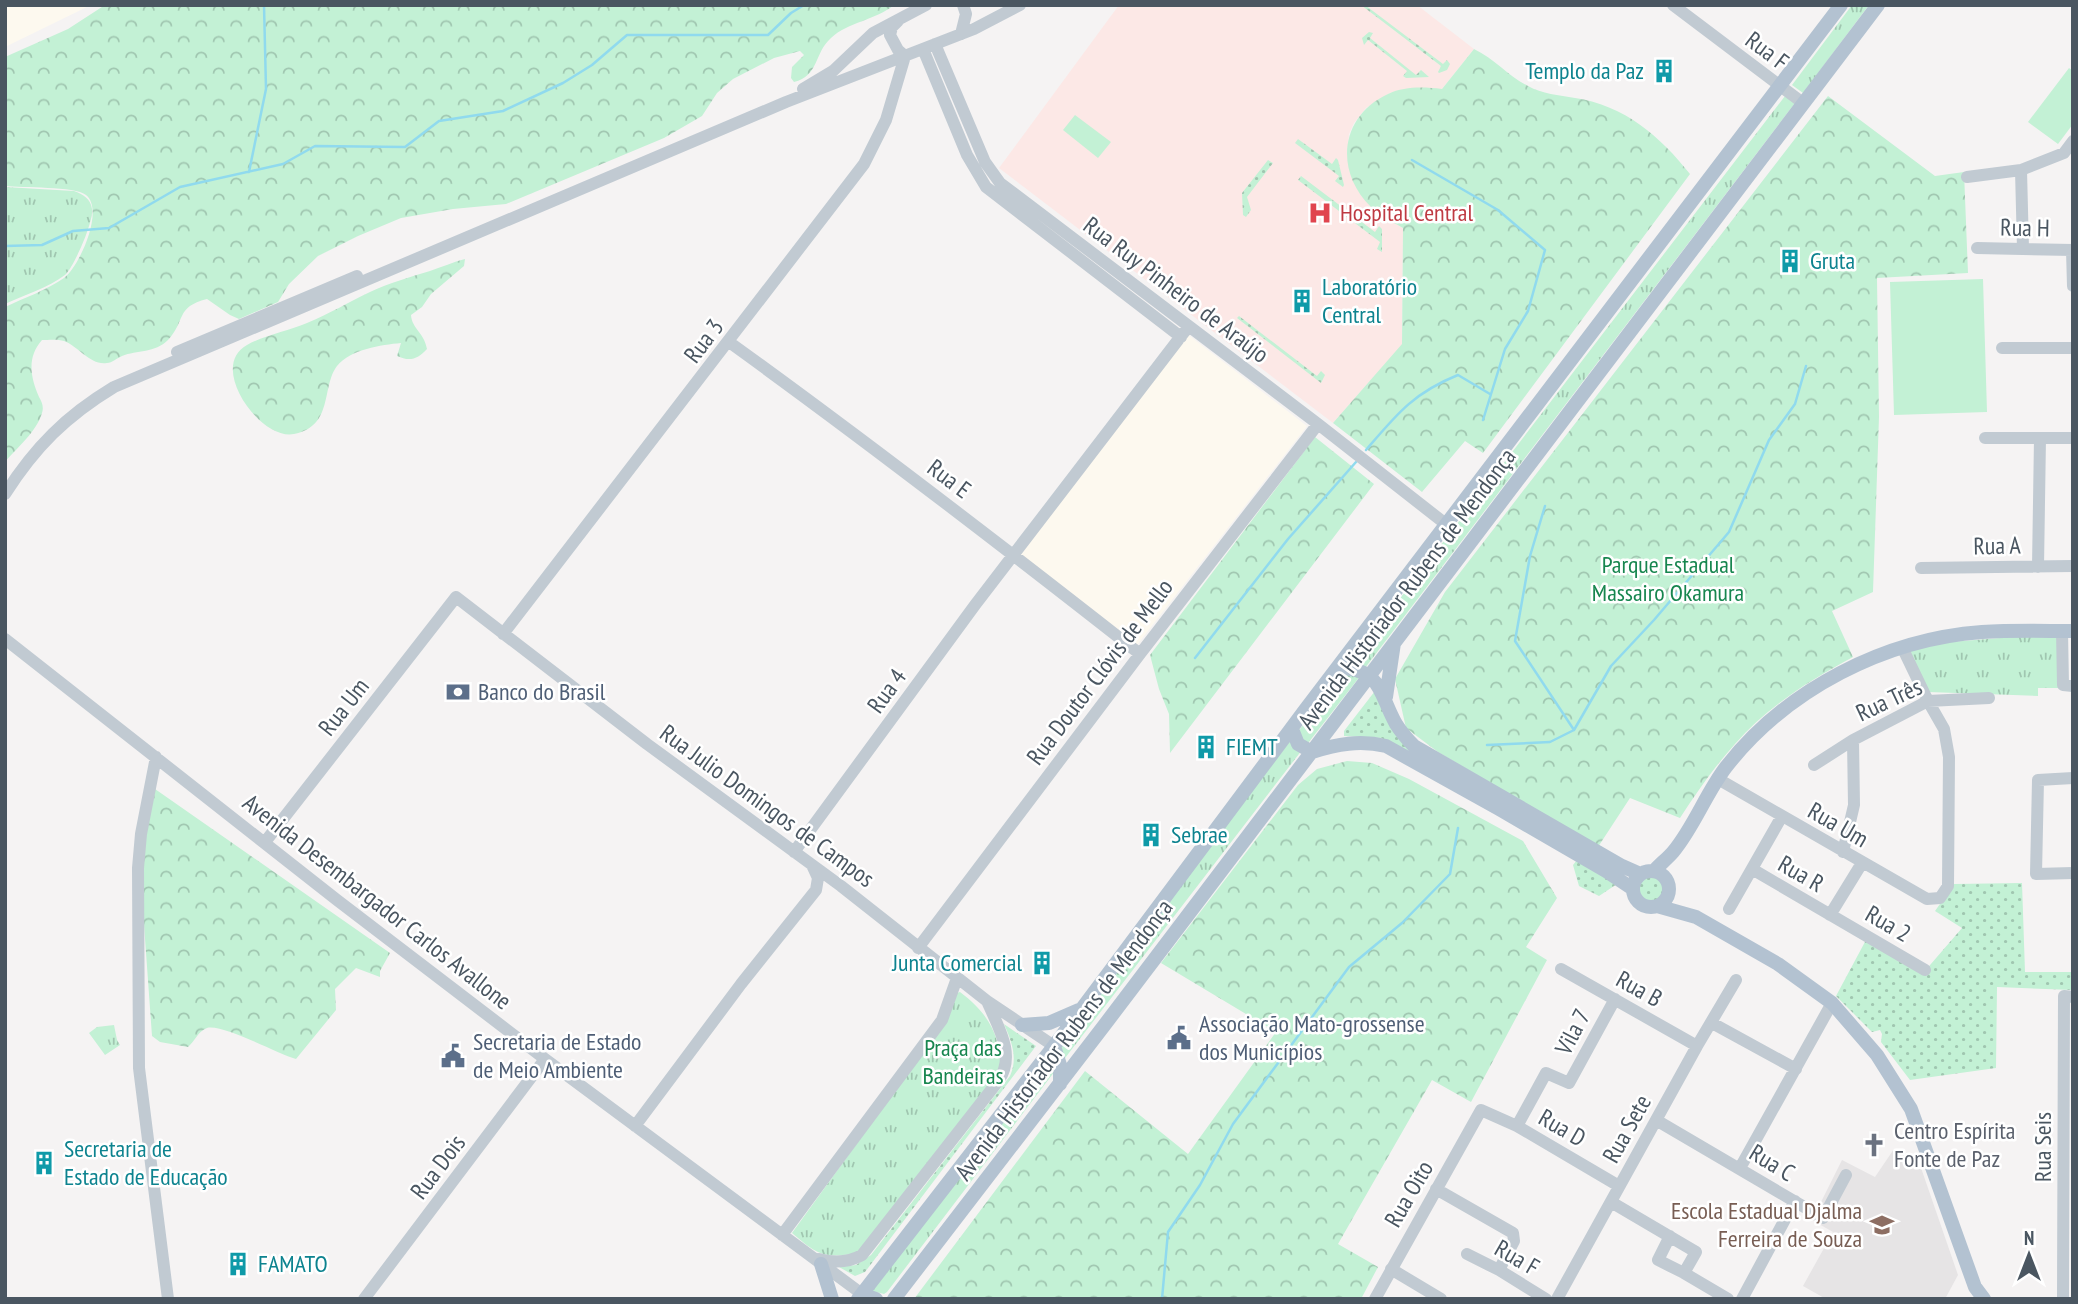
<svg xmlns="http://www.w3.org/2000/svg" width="2078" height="1304" font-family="'PT Sans Narrow',sans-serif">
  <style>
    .commercial { fill: #fdf9ef }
    .education { fill: #e6e4e5 }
    .medical { fill: #fce8e6 }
    .grass { fill: url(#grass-dots) }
    .forest { fill: url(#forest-crowns) }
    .park { fill: url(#park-tufts) }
    .garden { fill: #c3f1d5 }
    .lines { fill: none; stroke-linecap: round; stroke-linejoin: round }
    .stream { stroke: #90daee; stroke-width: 2.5 }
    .minor { stroke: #c1cad2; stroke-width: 12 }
    .major { stroke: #b3c2d1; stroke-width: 14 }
    .labels { text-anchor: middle; stroke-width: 5; stroke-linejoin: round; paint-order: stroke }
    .street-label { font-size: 24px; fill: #4a5661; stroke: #fff }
    .culture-label { font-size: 24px; fill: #0d838f; stroke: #fff; text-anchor: start }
    .health-label { font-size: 24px; fill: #be3a42; stroke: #fff; text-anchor: start }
    .park-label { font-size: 24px; fill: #17864f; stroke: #fff }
    .service-label { font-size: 24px; fill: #4e5e75; stroke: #fff; text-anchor: start }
    .worship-label { font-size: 24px; fill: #5b616d; stroke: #fff; text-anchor: start }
    .education-label { font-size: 24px; fill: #785e54; stroke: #fff; text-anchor: end }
  </style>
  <defs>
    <pattern id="grass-dots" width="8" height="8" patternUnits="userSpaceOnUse" patternTransform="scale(1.75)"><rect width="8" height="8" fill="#c3f1d5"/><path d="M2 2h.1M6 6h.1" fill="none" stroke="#a0c6b0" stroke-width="1.8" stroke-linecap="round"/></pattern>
    <pattern id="forest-crowns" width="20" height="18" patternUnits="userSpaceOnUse" patternTransform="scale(1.75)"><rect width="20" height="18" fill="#c3f1d5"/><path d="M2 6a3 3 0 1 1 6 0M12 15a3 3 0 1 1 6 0" fill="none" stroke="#a0c6b0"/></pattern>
    <pattern id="park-tufts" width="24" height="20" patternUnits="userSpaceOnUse" patternTransform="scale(1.75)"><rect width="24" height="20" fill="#c3f1d5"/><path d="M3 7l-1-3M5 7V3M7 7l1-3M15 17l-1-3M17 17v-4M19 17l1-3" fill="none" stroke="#a0c6b0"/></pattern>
  </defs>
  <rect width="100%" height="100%" fill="#f5f3f3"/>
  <path class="commercial" d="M5,5H91L5,47Z
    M1187,334L1307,426L1137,645L1018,553Z"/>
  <path class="education" d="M1894,1149L1919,1162L1958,1275L1945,1299H1826L1803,1286L1833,1232L1812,1220L1842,1160L1875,1177Z"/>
  <path class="medical" d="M1119,5H1417L1474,49L1442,89H1406L1390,93L1366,108L1354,123L1349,134L1347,155L1389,220L1403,228L1402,345L1333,423L999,168Z"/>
  <path class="grass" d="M1361,5H1365L1443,64L1447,60L1450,64L1447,70L1439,73L1438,72L1441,66Z
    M1369,32L1373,33L1370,38L1416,75L1421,70L1429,77L1406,78L1403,76L1407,71L1368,40L1364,45L1362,38Z
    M1298,139L1332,164L1336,158L1338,160L1344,185L1343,187L1335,181L1339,176L1295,143Z
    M1268,160L1273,163L1247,197L1251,210L1246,217L1243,215L1242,193Z
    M1301,176L1375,232L1379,226L1382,229V252L1377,249L1380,242L1298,180Z
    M1239,316L1317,376L1321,371L1325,375L1321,383L1237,318Z
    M1375,691L1389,720L1499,799L1381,738L1344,736V731Z
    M1577,860L1617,884L1599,896L1579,886L1573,865Z
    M1638 888a13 13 0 1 1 26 0a13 13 0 1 1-26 0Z
    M2022,883L2025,972H2073V990L1997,987L1996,1068L1910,1080L1881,1042L1882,1034L1880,1030L1872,1032L1836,996L1866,940L1924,972L1962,928L1935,911L1954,884Z
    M1004,1024L1036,1046L865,1272L855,1276L839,1267L856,1265L871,1255L1010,1076C1018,1058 1012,1042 1004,1024Z"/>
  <path class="forest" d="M105,5H894C876,20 848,22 831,38C814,53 819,76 794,82L791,78L792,67L804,55L800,51L774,58L733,79L717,93L702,116L664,138L506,204L453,209L401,218L358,236L318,256L289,284L278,302L239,319L230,315L207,299C175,307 186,321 168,340C155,353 137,350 122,356C117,358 112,363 107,363C91,366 78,346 64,341C58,339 48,340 42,340C27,357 30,376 39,397C42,402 44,407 42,413C37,431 17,448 5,462V307C24,298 47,290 64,278C79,267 105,210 86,195C75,186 22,188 5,186V57L68,29Z
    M1474,49C1495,59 1508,76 1528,86C1542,94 1559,95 1575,98C1624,105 1661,137 1690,174L1483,453L1465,441L1422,492L1333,423L1402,344L1403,228C1393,222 1380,216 1371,207C1334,171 1340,116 1388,94C1405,86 1424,87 1442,89Z
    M1828,96L1935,176L1964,172L1968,273L1877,278L1879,417L1873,592L1832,611L1853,657C1810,680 1767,707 1735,744C1714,767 1697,792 1680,818L1630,798L1598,847L1438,752L1406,728L1395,679L1445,592Z
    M465,259L464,266L431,294L422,307L411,315C412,329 424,332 427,349C418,359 410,362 397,356L401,343C381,345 351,349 337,366C321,387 334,426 294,434C261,441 207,367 247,345C265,335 288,331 307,323C329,314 349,302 370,292C389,283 410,277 430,271C442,267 453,262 465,259Z
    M1315,437L1374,484L1170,753L1169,714L1159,689L1150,655Z
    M1347,761L1372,763L1409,779L1523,841L1557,898L1526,947L1547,960L1471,1102L1432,1080L1338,1244L1378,1267L1361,1299H914L1085,1071L1188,1154L1276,1032L1161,963L1298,785L1317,769Z
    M155,789L390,953L380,971V977L356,968L335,989L336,1010L296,1059C276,1053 223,1024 207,1028C198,1031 195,1041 188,1047L160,1042L152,1036L141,883L142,847Z"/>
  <path class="park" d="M1852,5H1869L1803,93L1792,85Z
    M1785,96L1795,103L1365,668L1352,661Z
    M5,187L74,191C83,194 91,199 92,209C94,221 74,267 65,275C48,288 24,295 5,304Z
    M2025,636L2060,637L2059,688H2038V696L1928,692L1909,649L1950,642Z
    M1344,672L1361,675L1305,747L1296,734Z
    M1290,741L1302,750L1062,1062L1058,1047Z
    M960,992C989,1014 1000,1035 1002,1071L860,1253C824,1258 820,1257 792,1233L944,1023L957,993Z
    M114,1025L117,1040L120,1045L105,1055L89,1033L97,1027Z
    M1053,1055L1055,1071L887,1292L884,1294L872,1291Z"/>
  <path class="garden" d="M2069,68L2073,71V124L2058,144L2028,122Z
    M1075,115L1111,142L1098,158L1063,130Z
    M1983,279L1987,412L1894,415L1890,282Z"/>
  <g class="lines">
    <path class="stream" d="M1412,160L1498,210L1545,250L1528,311L1505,349L1483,420
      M249,172L266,89L264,5
      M5,246L42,245L73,231L109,228L180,187L283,164L315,146L405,147L439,121L503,111L563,83L592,65L627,35H768L791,13L804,5
      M1366,450C1396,415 1413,393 1458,375L1490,394
      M1195,658L1288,539L1356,462
      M1574,730L1611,666L1654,620L1729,532L1769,440L1795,404L1806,366
      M1487,745L1550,742L1574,730L1515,641L1530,556L1545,506
      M1162,1299L1168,1232L1200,1185L1233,1124L1349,967L1402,923L1450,874L1458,828"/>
    <path class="minor" d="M1673,5L1803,103
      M961,34L966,14L963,5
      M935,44L985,162L1000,183L1318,424L1447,525
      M923,49L967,155L986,187L1181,337
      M803,89L833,71L873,33L926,5
      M1967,177L2021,170
      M1977,248L2073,250
      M2023,249L2021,170L2064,153L2073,141
      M2072,250L2073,286
      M729,342C869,443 1005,548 1140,654
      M2002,348H2073
      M177,352L357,276
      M1985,438H2073
      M5,494C35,447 66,416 114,387L786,102L974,29L1020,5
      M2038,567L2040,438
      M1921,568L2073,566
      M2062,631L2063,685L2073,686
      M503,634L864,164L886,120L905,56L898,50L890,35L892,27L898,21
      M5,639L337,900L545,1059L862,1294
      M156,757L141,834L138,868L139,1068L168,1299
      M1814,765L1853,740L1928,701L1989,698
      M2073,778L2038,780L2036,874L2073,873
      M1718,779L1927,899L1940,898L1948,886L1949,757L1944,729L1928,701L1902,647
      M265,842L456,597L647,744L841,886L987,1001L1054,1046
      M794,852L975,605L1188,327
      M1843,852L1854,805L1853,740
      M1752,869L1925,970
      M1729,909L1782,816
      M1830,915L1862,863
      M918,948L1140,654L1318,424
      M1561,969L1697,1046
      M1712,1023L1796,1069
      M1656,1120L1823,1218L1846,1175
      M635,1126L741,984L816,890L818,878L812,865
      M1517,1126L1546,1073L1569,1083L1615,999
      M1740,1168L1832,1003
      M1436,1189L1513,1233L1514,1241L1499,1270
      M1611,1202L1696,1252L1684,1273L1728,1299
      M782,1235L942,1020L957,978
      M1670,1236L1658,1260L1684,1273
      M1467,1254L1499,1270L1546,1299
      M819,1259C834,1263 848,1263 862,1255L999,1080C1016,1054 998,1027 987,1001
      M1391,1269L1441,1299
      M364,1299L545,1059
      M1375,1299L1481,1110L1517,1126L1619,1186
      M1557,1299L1697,1046L1736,980
      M1742,1299L1795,1201
      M2063,1299L2064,996L2073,997"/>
    <path class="major" d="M1338,668C1382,668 1379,694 1396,724C1401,732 1407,739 1414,746L1622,866L1640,874
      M1386,697L1394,643
      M1292,729L1298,744L1312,752C1337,744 1360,740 1386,746L1499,809L1606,871L1633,889
      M1633 889a18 18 0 1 1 36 0a18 18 0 1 1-36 0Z
      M1654,871C1660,864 1667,859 1673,852C1694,827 1706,793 1726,767C1787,689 1885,639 1982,632C2012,630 2043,631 2073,631
      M1657,906L1696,917L1778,964L1832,1003L1877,1055L1911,1109L1975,1287L1984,1299
      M1022,1025L1049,1023L1079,1010
      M1054,1046L1060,1065V1084
      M821,1264L832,1299
      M862,1294L876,1299
      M858,1299L1054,1046L1305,710L1841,5
      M894,1299L1103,1027L1878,5"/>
  </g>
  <defs>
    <g id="building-bare" transform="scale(1.89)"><path d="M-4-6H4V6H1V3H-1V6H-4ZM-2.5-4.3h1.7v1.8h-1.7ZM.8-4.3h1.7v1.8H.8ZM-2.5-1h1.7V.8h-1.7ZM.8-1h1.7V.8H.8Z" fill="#0f9aa8" stroke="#fff" stroke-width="2.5" paint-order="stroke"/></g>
    <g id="hospital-bare" transform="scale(1.89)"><path d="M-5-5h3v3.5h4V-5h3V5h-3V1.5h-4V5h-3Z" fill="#e0444e" stroke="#fff" stroke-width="2.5" paint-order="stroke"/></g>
    <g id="bank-bare" transform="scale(1.89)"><path d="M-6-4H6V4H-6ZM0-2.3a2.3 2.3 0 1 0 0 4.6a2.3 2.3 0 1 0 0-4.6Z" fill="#5c6f8a" stroke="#fff" stroke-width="2.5" paint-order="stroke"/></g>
    <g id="civic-bare" transform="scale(1.89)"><path d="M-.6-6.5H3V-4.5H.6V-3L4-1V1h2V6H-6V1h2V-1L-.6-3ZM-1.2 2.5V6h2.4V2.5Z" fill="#5c6f8a" stroke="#fff" stroke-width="2.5" paint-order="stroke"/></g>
    <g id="church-bare" transform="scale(1.89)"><path d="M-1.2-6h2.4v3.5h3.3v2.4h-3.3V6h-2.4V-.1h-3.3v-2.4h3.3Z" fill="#6b7280" stroke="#fff" stroke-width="2.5" paint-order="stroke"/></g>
    <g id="school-bare" transform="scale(1.89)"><path d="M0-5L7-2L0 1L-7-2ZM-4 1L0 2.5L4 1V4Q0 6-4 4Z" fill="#8d6e63" stroke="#fff" stroke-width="2.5" paint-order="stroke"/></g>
  </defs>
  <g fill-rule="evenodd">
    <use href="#building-bare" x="1664" y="71"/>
    <use href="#hospital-bare" x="1320" y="213"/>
    <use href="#building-bare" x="1790" y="261"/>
    <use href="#building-bare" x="1302" y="301"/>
    <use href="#bank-bare" x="458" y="692"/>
    <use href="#building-bare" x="1206" y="747"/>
    <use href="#building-bare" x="1151" y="835"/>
    <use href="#building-bare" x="1042" y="963"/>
    <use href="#civic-bare" x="1179" y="1038"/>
    <use href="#civic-bare" x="453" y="1056"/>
    <use href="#church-bare" x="1874" y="1145"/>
    <use href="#building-bare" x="44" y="1163"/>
    <use href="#school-bare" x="1882" y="1225"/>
    <use href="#building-bare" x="238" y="1264"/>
  </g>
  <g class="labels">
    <g class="street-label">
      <text transform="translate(1767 51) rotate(37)" y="8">Rua F</text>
      <text transform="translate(2025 228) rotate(1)" y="8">Rua H</text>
      <text transform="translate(1176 290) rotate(37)" y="8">Rua Ruy Pinheiro de Araújo</text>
      <text transform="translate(704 341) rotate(-53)" y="8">Rua 3</text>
      <text transform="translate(949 479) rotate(37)" y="8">Rua E</text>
      <text transform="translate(1997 546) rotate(-1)" y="8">Rua A</text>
      <text transform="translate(1407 589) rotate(-53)" y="8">Avenida Historiador Rubens de Mendonça</text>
      <text transform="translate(1100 672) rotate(-53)" y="8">Rua Doutor Clóvis de Mello</text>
      <text transform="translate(887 691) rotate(-54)" y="8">Rua 4</text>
      <text transform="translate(1889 700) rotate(-25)" y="8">Rua Três</text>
      <text transform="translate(344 707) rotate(-52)" y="8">Rua Um</text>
      <text transform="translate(767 806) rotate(36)" y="8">Rua Julio Domingos de Campos</text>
      <text transform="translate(1838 825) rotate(30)" y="8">Rua Um</text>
      <text transform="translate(1801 874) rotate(30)" y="8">Rua R</text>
      <text transform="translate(377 902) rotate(38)" y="8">Avenida Desembargador Carlos Avallone</text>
      <text transform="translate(1888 924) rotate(30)" y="8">Rua 2</text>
      <text transform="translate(1639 989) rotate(29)" y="8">Rua B</text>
      <text transform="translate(1573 1032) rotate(-62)" y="8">Vila 7</text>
      <text transform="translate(1064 1040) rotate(-53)" y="8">Avenida Historiador Rubens de Mendonça</text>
      <text transform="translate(1562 1128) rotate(30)" y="8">Rua D</text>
      <text transform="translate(1627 1129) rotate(-61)" y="8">Rua Sete</text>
      <text transform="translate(2043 1147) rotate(-90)" y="8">Rua Seis</text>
      <text transform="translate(1772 1163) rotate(31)" y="8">Rua C</text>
      <text transform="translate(438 1167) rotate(-53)" y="8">Rua Dois</text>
      <text transform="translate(1409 1194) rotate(-60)" y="8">Rua Oito</text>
      <text transform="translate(1517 1258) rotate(30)" y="8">Rua F</text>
    </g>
    <g class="culture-label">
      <text x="1644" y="79" text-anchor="end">Templo da Paz</text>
      <text x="1810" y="269">Gruta</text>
      <text x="1322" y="295">Laboratório<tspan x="1322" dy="28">Central</tspan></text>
      <text x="1226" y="755">FIEMT</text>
      <text x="1171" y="843">Sebrae</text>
      <text x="1022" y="971" text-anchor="end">Junta Comercial</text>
      <text x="64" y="1157">Secretaria de<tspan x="64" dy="28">Estado de Educação</tspan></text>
      <text x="258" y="1272">FAMATO</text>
    </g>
    <g class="health-label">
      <text x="1340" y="221">Hospital Central</text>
    </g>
    <g class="park-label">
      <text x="1668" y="573">Parque Estadual<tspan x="1668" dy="28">Massairo Okamura</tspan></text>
      <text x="963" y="1056">Praça das<tspan x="963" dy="28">Bandeiras</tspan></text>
    </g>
    <g class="service-label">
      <text x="478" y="700">Banco do Brasil</text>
      <text x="1199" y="1032">Associação Mato-grossense<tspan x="1199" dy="28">dos Municípios</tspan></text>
      <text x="473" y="1050">Secretaria de Estado<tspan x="473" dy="28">de Meio Ambiente</tspan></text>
    </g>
    <g class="worship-label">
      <text x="1894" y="1139">Centro Espírita<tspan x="1894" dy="28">Fonte de Paz</tspan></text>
    </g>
    <g class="education-label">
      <text x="1862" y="1219">Escola Estadual Djalma<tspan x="1862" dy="28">Ferreira de Souza</tspan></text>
    </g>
  </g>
  <rect width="2078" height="1304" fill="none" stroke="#4a5661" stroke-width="14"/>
  <g transform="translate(2029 1255)" stroke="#ffffff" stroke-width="5" paint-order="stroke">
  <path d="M0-5L12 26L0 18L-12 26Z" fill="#4a5661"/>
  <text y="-10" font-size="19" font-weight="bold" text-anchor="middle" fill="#4a5661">N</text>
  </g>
</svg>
